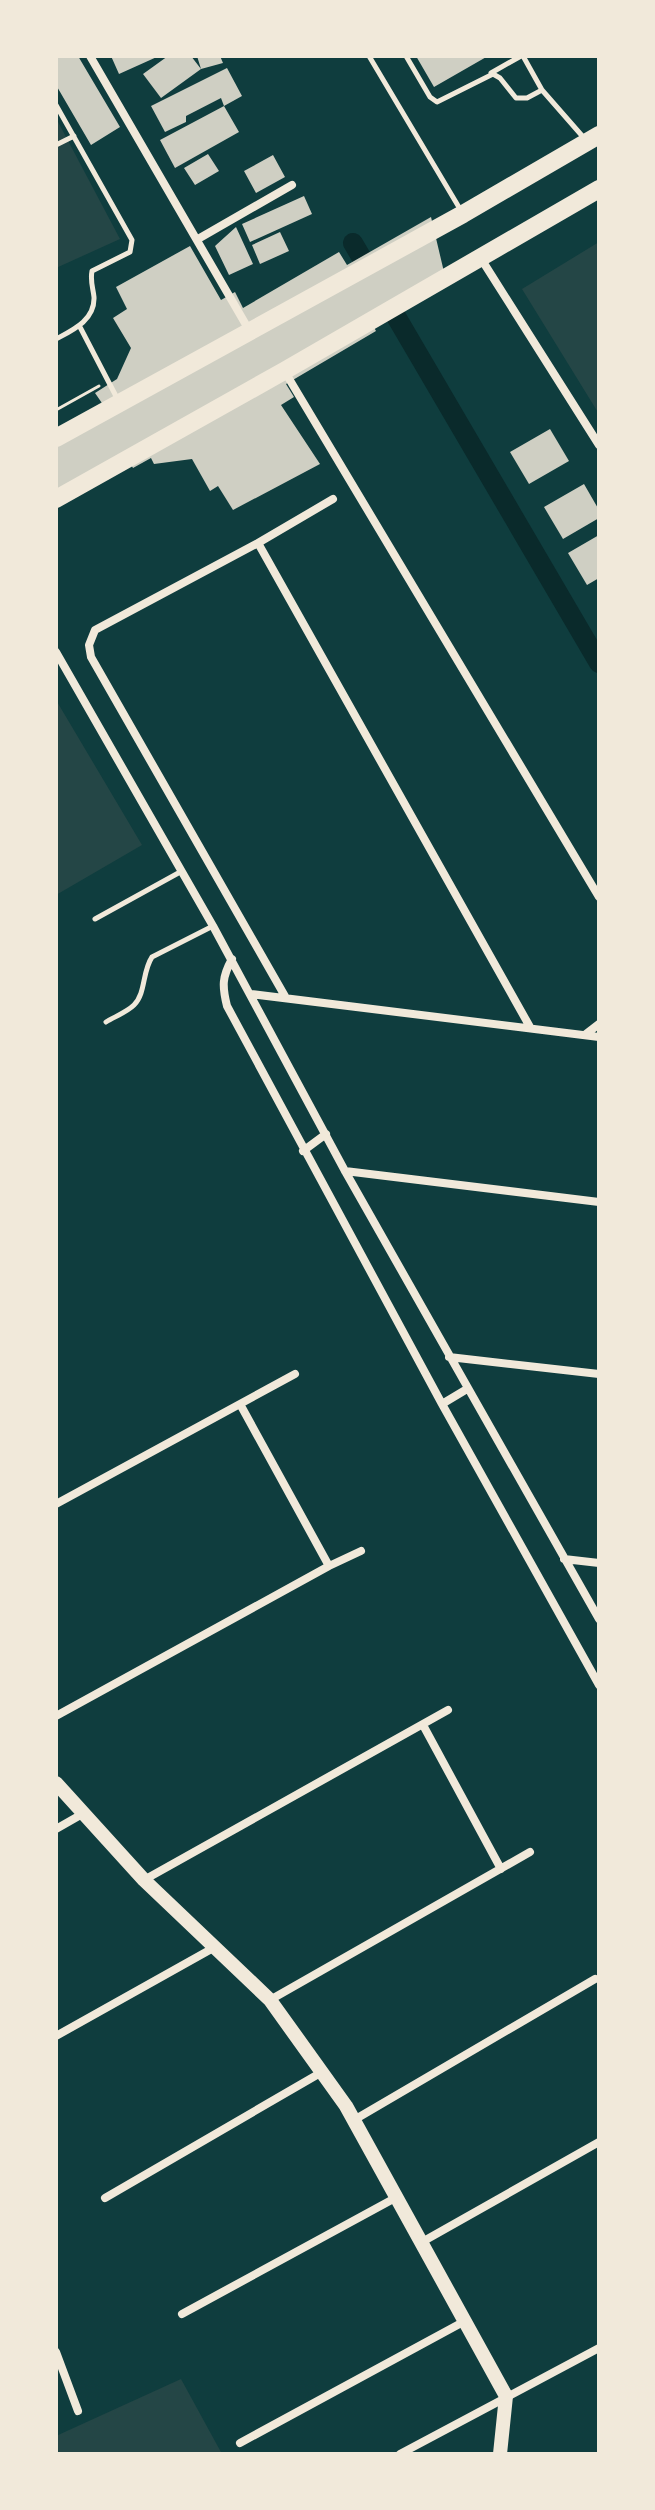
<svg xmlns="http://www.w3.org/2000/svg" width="655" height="2510" font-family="Raleway,sans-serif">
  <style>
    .green { fill: #244646 }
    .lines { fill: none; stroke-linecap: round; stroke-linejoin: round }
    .canal { stroke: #0a2a2b; stroke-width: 20 }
    .building { fill: #cfcfc3 }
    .path { stroke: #f1e9da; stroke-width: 3 }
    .service { stroke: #f1e9da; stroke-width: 5 }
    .minor { stroke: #f1e9da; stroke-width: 8 }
    .tertiary { stroke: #f1e9da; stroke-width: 14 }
    .primary { stroke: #f1e9da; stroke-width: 18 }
  </style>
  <rect width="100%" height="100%" fill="#0f3d3e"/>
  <path class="green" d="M56,118L120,239L56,268Z
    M599,242V414L522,289Z
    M56,700L142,845L56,895Z
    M181,2379L222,2454H56V2436Z"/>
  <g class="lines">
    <path class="canal" d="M353,243L599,663"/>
  </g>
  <path class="building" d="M56,56H78L120,127L91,145L56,85Z
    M111,56H159L119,74Z
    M168,56H191L201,69L161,98L143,74Z
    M197,56H220L223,63L201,69Z
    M416,56H488L434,87Z
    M227,68L242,96L224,106L221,98L186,116V122L165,132L151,106Z
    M224,106L239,132L175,168L160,140Z
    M208,154L219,171L195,185L184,168Z
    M273,155L285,177L256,193L244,171Z
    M304,196L312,214L250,242L242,224Z
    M431,217L444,272L368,316L376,331L286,384L294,397L281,405L320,464L233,510L218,486L210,491L192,459L154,464L151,458L133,468L124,453L56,490V432L104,406L95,393L117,379L131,348L113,318L127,309L116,287L190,246L221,300L235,292L243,308L339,252L347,265Z
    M236,227L253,264L229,275L215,246Z
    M280,232L289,251L260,264L252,245Z
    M550,429L569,461L529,484L510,452Z
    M584,484L599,510V518L563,539L544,507Z
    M599,535V578L587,585L568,553Z"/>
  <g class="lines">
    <path class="path" d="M56,410L99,386"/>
    <path class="service" d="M369,56L460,209
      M406,56L430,97L437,102L493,74L500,78L516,98H527L542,90
      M523,56L542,90L584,138
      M491,73L521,56
      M56,105L132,240L130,252L92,271C90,281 93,288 94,297C95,320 73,330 56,339
      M56,145L74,136
      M80,327L118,400
      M95,919L182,871
      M106,1022C114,1017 127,1012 134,1005C146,993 142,972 152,957L213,926"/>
    <path class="minor" d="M90,56L249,330
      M198,239L292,185
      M480,257L599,445
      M285,372L599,897
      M258,543L530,1027
      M56,652L213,926L345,1171L599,1619
      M232,959C222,977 222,986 227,1006L442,1404L599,1685
      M251,994L599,1037
      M286,998L91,657L89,645L95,630L258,543L333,499
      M586,1034L599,1024
      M303,1151L326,1134
      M345,1171L599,1202
      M449,1357L599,1374
      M240,1404L329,1566
      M442,1404L467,1389
      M56,1504L295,1374
      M564,1559L599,1563
      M56,1716L329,1566L361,1551
      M423,1725L501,1869
      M56,1829L84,1813
      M144,1880L448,1710
      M270,2000L530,1852
      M56,2036L215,1947
      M354,2120L595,1979
      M105,2198L322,2072
      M422,2242L599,2142
      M182,2314L397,2197
      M56,2352L78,2411
      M240,2443L465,2321
      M400,2454L599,2348"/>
    <path class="tertiary" d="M56,1783L144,1880L270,2000L346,2106L506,2396L500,2454"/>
    <path class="primary" d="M56,438L463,214L599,135
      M56,499L284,371L599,189"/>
  </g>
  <rect width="655" height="2510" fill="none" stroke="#f1e9da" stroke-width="116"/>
</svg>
